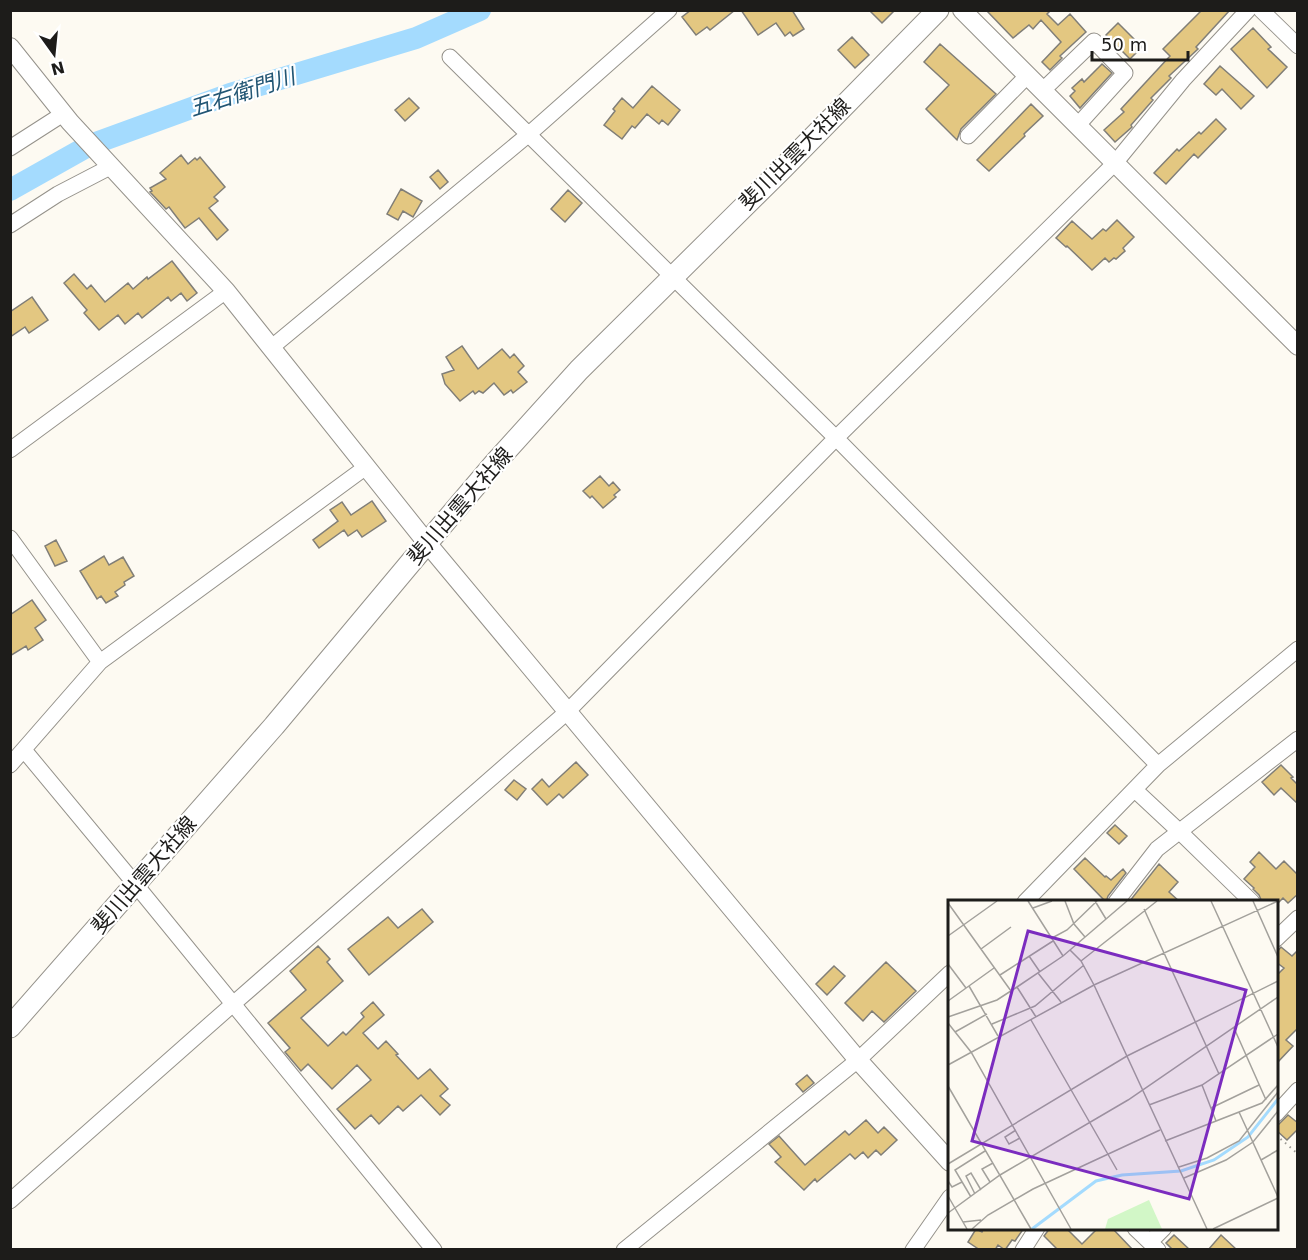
<svg xmlns="http://www.w3.org/2000/svg" width="1308" height="1260" font-family="'DejaVu Sans','Noto Sans JP',sans-serif">
  <style>
    .lines { fill: none; stroke-linecap: round; stroke-linejoin: round }
    .river { stroke: #a4dbfe; stroke-width: 22 }
    .building { fill: #e3c781; stroke: #807e77; stroke-width: 1.5 }
    .minor-casing { stroke: #95928b; stroke-width: 17 }
    .tertiary-casing { stroke: #95928b; stroke-width: 20 }
    .secondary-casing { stroke: #95928b; stroke-width: 23 }
    .path { stroke: #9b9993; stroke-width: 2; stroke-dasharray: 1.5 4.5; stroke-linecap: butt }
    .minor { stroke: #fff; stroke-width: 15 }
    .tertiary { stroke: #fff; stroke-width: 18 }
    .secondary { stroke: #fff; stroke-width: 21 }
    .labels { text-anchor: middle; stroke-width: 4.5; stroke-linejoin: round; paint-order: stroke }
    .street-label { font-size: 21px; fill: #1d1c1a; stroke: #fff }
    .water-label { font-size: 22px; font-style: italic; fill: #225674; stroke: #fff }
    .inset-river { fill: none; stroke: #a4dbfe; stroke-width: 3 }
    .inset-road { fill: none; stroke: #a3a19c; stroke-width: 1.5 }
    .view { fill: #7b2cbf; fill-opacity: 0.15; stroke: #7b2cbf; stroke-width: 3 }
    .inset-edge { fill: none; stroke: #1d1c1a; stroke-width: 3 }
  </style>
  <rect width="100%" height="100%" fill="#fdfaf2"/>
  <g class="lines">
    <path class="river" d="M10,190L90,145L230,94L416,38L480,10"/>
  </g>
  <path class="building" d="M691,10H735L710,30L707,27L696,35L682,17Z
    M741,10H792L804,29L793,36L790,32L785,36L776,23L758,35Z
    M869,10H895L882,23Z
    M986,10H1051L1047,14L1058,25L1070,14L1086,32L1060,56L1062,58L1050,70L1042,62L1061,42L1041,20L1033,29L1029,25L1013,38Z
    M1202,10H1230L1196,47L1198,49L1169,76L1171,78L1151,98L1153,100L1131,125L1132,127L1115,142L1104,130L1124,112L1121,109L1170,56L1163,49Z
    M1118,23L1142,47L1130,59L1106,35Z
    M1253,28L1271,47L1268,49L1287,67L1267,88L1231,49Z
    M852,37L869,55L855,68L838,50Z
    M940,44L996,94L961,129L957,140L926,109L949,85L924,62Z
    M1102,64L1112,73L1080,108L1070,96L1075,91L1072,88L1082,79L1084,82Z
    M1220,66L1254,96L1241,109L1222,89L1216,95L1204,84Z
    M652,86L680,110L668,125L662,120L659,124L647,114L635,128L632,126L622,139L604,125L615,111L613,109L622,98L633,108Z
    M409,98L419,108L405,121L395,110Z
    M1031,104L1043,116L1024,134L1025,136L989,171L977,160Z
    M1216,119L1226,129L1198,158L1194,154L1166,184L1154,173L1177,149L1179,151L1199,132L1201,134Z
    M181,155L188,164L195,158L197,160L200,157L225,187L214,197L218,201L209,208L228,230L217,240L199,218L185,228L169,207L166,209L150,192L152,191L150,188L166,179L160,173Z
    M438,170L448,182L440,189L430,177Z
    M401,189L422,201L413,217L403,211L398,220L387,214Z
    M568,190L582,203L565,222L551,209Z
    M1117,220L1134,237L1123,248L1125,251L1116,259L1114,258L1109,262L1105,258L1092,270L1067,246L1066,247L1056,238L1072,221L1092,239L1103,229L1106,231Z
    M172,261L197,293L187,301L181,293L171,301L168,297L142,318L138,313L125,324L118,315L99,330L84,313L87,310L64,283L74,274L87,289L91,285L105,302L128,283L133,289L147,277L148,279Z
    M32,297L48,320L29,333L25,327L10,337V312Z
    M462,346L478,369L502,349L510,358L514,354L524,366L518,372L527,382L513,393L511,390L504,395L494,383L483,393L479,391L475,394L473,391L460,401L445,384L442,374L454,370L446,357Z
    M600,476L609,486L613,482L620,490L614,495L616,497L603,508L592,496L590,498L583,491Z
    M372,501L386,521L362,537L357,530L348,536L344,530L319,548L313,540L338,521L330,510L342,502L351,515Z
    M56,540L67,561L55,566L45,546Z
    M104,556L109,565L123,557L134,576L124,582L125,585L115,592L118,596L106,603L101,596L97,599L80,571Z
    M32,600L46,620L35,628L43,640L28,650L26,646L10,656V615Z
    M576,762L588,775L563,798L559,794L547,805L532,789L542,779L549,787Z
    M1281,765L1293,777L1291,778L1298,785V804L1281,788L1274,795L1262,782Z
    M514,780L526,789L517,800L505,790Z
    M1115,825L1127,836L1119,844L1107,833Z
    M1259,852L1276,869L1284,861L1298,875V894L1288,903L1283,898L1279,902H1262L1259,895L1253,889L1254,888L1244,879L1255,867L1250,862Z
    M1085,858L1105,877L1106,876L1111,880L1123,869L1126,873L1108,896L1106,902L1074,869Z
    M1159,864L1178,882L1169,892L1180,902H1129Z
    M422,909L433,922L369,975L348,949L388,917L398,928Z
    M318,946L330,959L327,962L343,981L301,1018L328,1046L343,1032L346,1035L364,1017L361,1013L373,1002L384,1015L363,1033L378,1049L386,1041L398,1054L396,1055L418,1079L430,1069L448,1089L440,1096L450,1105L440,1115L421,1095L403,1111L398,1106L379,1124L371,1115L355,1129L337,1109L371,1080L357,1065L332,1089L308,1064L301,1071L285,1052L290,1048L268,1023L306,990L290,971Z
    M1281,947L1292,956L1298,950V1028L1286,1040L1293,1046L1276,1064V976L1284,968L1276,962V953Z
    M886,962L916,991L884,1022L872,1011L863,1021L845,1003Z
    M834,966L845,976L827,995L816,984Z
    M807,1075L814,1083L803,1092L796,1084Z
    M1288,1115L1298,1123V1129L1287,1140L1276,1130V1127Z
    M866,1120L878,1133L884,1127L897,1140L881,1155L876,1150L868,1158L863,1152L855,1159L850,1154L817,1182L815,1179L804,1190L775,1162L781,1157L769,1144L779,1136L805,1165L845,1131L849,1135Z
    M984,1228H1024L1015,1241L1012,1240L1005,1250L998,1245L995,1250H980L968,1242L976,1229L982,1232Z
    M1050,1228H1066L1082,1244L1098,1228H1112L1133,1250H1058L1044,1236Z
    M1174,1235L1190,1250H1173L1166,1243Z
    M1221,1235L1237,1250H1208Z"/>
  <g class="lines">
    <g class="minor-casing">
      <path id="minor" d="M1261,10L1298,46
        M450,57L836,438L1158,765
        M1042,91L1094,41L1125,73L1077,126
        M968,136L1027,76
        M10,148L63,114
        M10,225L58,194L110,167
        M272,347L529,134L669,10
        M10,450L226,291
        M10,538L100,662
        M24,750L136,885L434,1250
        M10,765L100,662L366,467
        M1135,790L1180,832L1252,902
        M1025,902L1158,765L1298,649
        M1116,902L1157,849L1298,739
        M1276,939L1298,918
        M1276,1114L1298,1090
        M10,1201L233,1004L567,712L836,438L1115,163L1183,80L1248,10
        M1135,1228L1158,1250
        M1150,1242L1164,1228
        M624,1250L858,1060L950,973
        M913,1250L950,1197
        M1023,1250L1037,1228"/>
    </g>
    <g class="tertiary-casing">
      <path id="tertiary" d="M962,10L1298,346
        M10,47L70,122L226,291L427,543L858,1060L950,1162"/>
    </g>
    <g class="secondary-casing">
      <path id="secondary" d="M10,1027L274,726L427,543L495,463L579,370L783,168L938,10"/>
    </g>
    <path class="path" d="M1276,1135L1298,1154"/>
    <use href="#minor" class="minor"/>
    <use href="#tertiary" class="tertiary"/>
    <use href="#secondary" class="secondary"/>
  </g>
  <g class="labels">
    <g class="street-label">
      <text transform="translate(795 154) rotate(-45)" y="7">斐川出雲大社線</text>
      <text transform="translate(460 506) rotate(-49)" y="7">斐川出雲大社線</text>
      <text transform="translate(144 875) rotate(-49)" y="7">斐川出雲大社線</text>
    </g>
    <g class="water-label">
      <text transform="translate(242 92) rotate(-18)" y="8">五右衛門川</text>
    </g>
  </g>
  <g transform="translate(948 900)">
    <rect width="330" height="330" fill="#fdfaf2"/>
    <path d="M201,300L214,329H157L160,319Z" fill="#d2f7c7"/>
    <path class="inset-river" d="M84,329L148,281L174,275L233,271L266,260L300,237L330,199"/>
    <path class="inset-road" d="M80,1L115,56M117,1L126,24L137,37M147,1L158,19M263,1L330,147M305,1L330,57M0,3L63,91M85,8L104,1M196,9L271,174M0,36L49,1M104,38L119,30L149,1M33,49L63,27M122,50L133,61L146,85L259,329M81,56L92,72M133,61L209,1M0,64L18,88M90,73L113,102M52,75L105,41M21,86L50,136M69,87L88,117M0,101L46,68M0,117L49,100L69,87L115,56L179,1M83,120L169,270M0,123L23,152L123,329M44,124L87,106L136,65M286,128L318,200M7,132L39,114M0,165L146,85L330,1M254,185L268,221M0,186L83,329M201,205L254,185L330,134M263,208L311,185M291,212L330,297M68,230L57,237L61,244L72,238M217,241L314,203L330,185M313,260L330,250M0,264L179,156L330,81M231,267L259,258L291,241L330,192M236,278L278,260L305,242L330,211M0,281L4,287L14,282M42,282L34,269L45,263M27,294L18,276L23,273L33,290M0,296L19,329M23,297L7,270L37,251M0,313L52,275L180,200L330,97M15,322L33,320M24,329L40,315L85,289L212,230M265,329L330,298"/>
    <path class="view" d="M80,31L298,90L241,299L24,241Z"/>
    <rect width="330" height="330" class="inset-edge"/>
  </g>
  <rect width="1308" height="1260" fill="none" stroke="#1d1c1a" stroke-width="24"/>
  <g transform="translate(54 54) rotate(165)" stroke="#ffffff" stroke-width="4.5" paint-order="stroke">
  <path d="M0-4.5L10 22L0 15L-10 22Z" fill="#1d1c1a"/>
  <text y="-9" font-size="16" font-weight="bold" text-anchor="middle" fill="#1d1c1a">N</text>
  </g>
  <path d="M1092 51v9h96v-9" fill="none" stroke="#1d1c1a" stroke-width="3"/>
  <text x="1101" y="51" font-size="18" fill="#1d1c1a" stroke="#ffffff" stroke-width="4.5" paint-order="stroke">50 m</text>
</svg>
